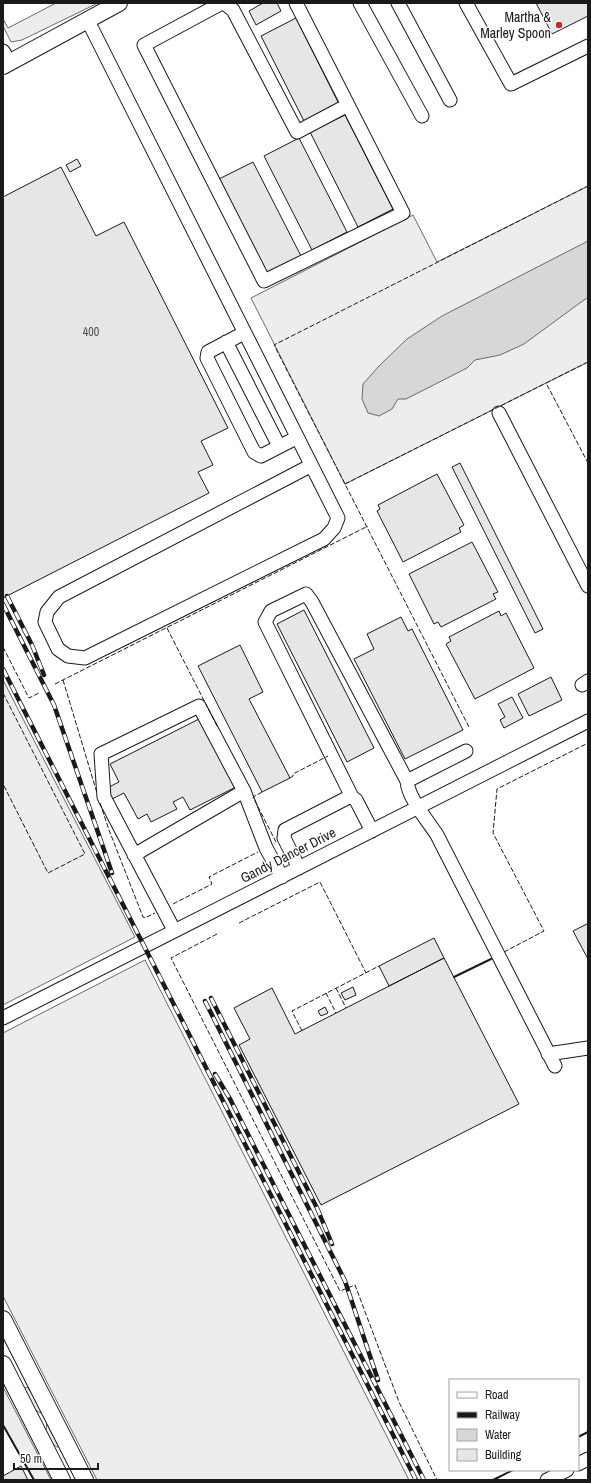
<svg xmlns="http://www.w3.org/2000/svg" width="591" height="1483" font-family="'Archivo Narrow',sans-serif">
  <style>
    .built { fill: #ededed; stroke: #6a6a6a }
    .water { fill: #d7d7d7; stroke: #6a6a6a }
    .building { fill: #e6e6e6; stroke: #1a1a1a }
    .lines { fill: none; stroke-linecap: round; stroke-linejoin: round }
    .minor-casing { stroke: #1a1a1a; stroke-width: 15 }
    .major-casing { stroke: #1a1a1a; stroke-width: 18 }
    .minor { stroke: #fff; stroke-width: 13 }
    .major { stroke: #fff; stroke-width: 16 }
    .rail-casing { stroke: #1a1a1a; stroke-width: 4.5 }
    .rail { stroke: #fff; stroke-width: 3; stroke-dasharray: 9; stroke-linecap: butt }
    .fence { stroke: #1a1a1a; stroke-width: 1; stroke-dasharray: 5 2; stroke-linecap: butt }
    .wall { stroke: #1a1a1a; stroke-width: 2 }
    .poi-dot { fill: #c62828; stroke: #fff; stroke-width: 1.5 }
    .labels { text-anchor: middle; stroke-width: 3; stroke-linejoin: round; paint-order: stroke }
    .number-label { font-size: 12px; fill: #4d4d4d }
    .poi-label { font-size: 14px; fill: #1a1a1a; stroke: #fff; text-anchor: end }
    .street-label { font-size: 14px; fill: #1a1a1a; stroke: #fff }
  </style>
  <rect width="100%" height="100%" fill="#fff"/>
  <path class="built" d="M56,3H98L22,40L11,42L3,26V19L8,28Z
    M588,186V362L345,484L251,298L413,215L437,262Z
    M3,680L135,937L3,1005Z
    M145,960L409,1480H97L3,1296V1033Z
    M3,1387L51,1480H34L3,1425Z
    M27,1387L36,1399L43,1414L35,1410L23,1389Z
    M47,1422L62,1447H57L52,1443L44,1431L46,1430Z"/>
  <path class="water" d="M588,241V297L524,344L500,355L475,360L467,368L406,399H398L392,409L379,416L368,413L362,399L363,384L380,365L407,339L442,316Z"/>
  <path class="building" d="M263,3H277L281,11L256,25L249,11Z
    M536,3H588V16L552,34Z
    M296,18L339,104L304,121L261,36Z
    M345,115L393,209L358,227L310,132Z
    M299,138L347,232L312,250L264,156Z
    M77,159L81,166L70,172L66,165Z
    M253,162L301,256L266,273L219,179Z
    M61,167L96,236L124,222L228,428L201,441L213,465L198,472L209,493L3,598V197Z
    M460,463L543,629L535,633L452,467Z
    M437,474L464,525L459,528L461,532L403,562L377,511L380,509L378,505Z
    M472,542L498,592L493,594L496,599L441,627L438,622L434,624L409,574Z
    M304,610L374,748L347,762L277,624Z
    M499,611L501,616L506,613L534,668L475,699L446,644L451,641L449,637Z
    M401,617L408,631L412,629L463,730L405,759L354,659L374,649L367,634Z
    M240,645L263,692L249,699L290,778L262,792L198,666Z
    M551,677L562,700L529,716L518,694Z
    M512,697L523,718L504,728L500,720L505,717L498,704Z
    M201,718L236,787L190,810L183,797L173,802L177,809L151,822L147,814L138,819L124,793L112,799L107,788L119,782L110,764Z
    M587,924L588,925V959L573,931Z
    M434,938L444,958L389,986L379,966Z
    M444,958L519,1104L321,1205L239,1045L250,1039L234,1008L272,988L295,1034Z
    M353,987L356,995L345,1000L341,993Z
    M325,1007L328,1013L321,1016L318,1011Z
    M21,1466L28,1480H3V1476Z"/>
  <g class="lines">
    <g class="minor-casing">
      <path id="minor" d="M222,3L144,45L264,281L403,213L296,3
        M224,3L233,10L297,132L348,105
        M360,3L422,116
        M398,3L450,100
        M466,3L511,84L588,46
        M87,19L338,518L334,528L324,539L85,658L68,656L58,649L45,622L47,612L59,597L310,466
        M3,51L5,54
        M244,333L208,352L207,358L254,452L261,456L296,438
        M226,342L279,446
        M499,413L588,586
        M582,685L588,681
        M466,751L407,781C408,798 428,821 437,835L555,1066
        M352,797L265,622L271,611L306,594L312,602L407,781
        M134,855L244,791
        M299,868L284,838L285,830L347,798L352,797L356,800L372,831
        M174,930L104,797L101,754L199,706L244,791L266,848L282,877
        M3,1018L588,721
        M548,1054L588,1048
        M578,1464L588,1459
        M547,1480L567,1470"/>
    </g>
    <g class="major-casing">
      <path id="major" d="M3,66L119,3
        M3,1319L85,1480
        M3,1364L62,1480"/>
    </g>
    <use href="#minor" class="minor"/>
    <use href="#major" class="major"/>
    <g class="rail-casing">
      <path id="rail" d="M7,596L32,645L44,675
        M3,604L54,705L112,873
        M3,669L416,1480
        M211,998L317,1208L332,1244
        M205,1001L345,1281L378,1380
        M215,1074L230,1099L424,1480"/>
    </g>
    <use href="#rail" class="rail"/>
    <path class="fence" d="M588,362L546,383L588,463
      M345,484L546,383
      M167,628L217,726
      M3,647L29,698L39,693
      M63,680L97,793
      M55,684L368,526
      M3,693L85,854L48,873L3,784
      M469,727L274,345L588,186
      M290,778L293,776V774L328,756
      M262,792L253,797L276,842L274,844
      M100,803L109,830L143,917L145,918L155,913
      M173,904L212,884L209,877L258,852
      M239,923L320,882L366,973
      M217,934L171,958L340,1291L355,1285L399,1402L437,1480
      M504,952L544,931L493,833L497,789L588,743
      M336,988L346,1008
      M326,993L336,1013
      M302,1031L292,1011L379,966"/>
    <path class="wall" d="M454,977L491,959
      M3,1425L34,1480
      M578,1437L588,1432
      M493,1480L513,1470"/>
  </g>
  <circle class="poi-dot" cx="559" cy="25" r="4"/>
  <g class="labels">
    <g class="number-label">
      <text x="91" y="336">400</text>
    </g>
    <g class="poi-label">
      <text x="551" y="22">Martha &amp;<tspan x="551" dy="16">Marley Spoon</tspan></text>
    </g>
    <g class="street-label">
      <text transform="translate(288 855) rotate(-27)" y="5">Gandy Dancer Drive</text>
    </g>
  </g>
  <rect width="591" height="1483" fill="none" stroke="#1a1a1a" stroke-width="8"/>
  <rect x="449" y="1379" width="130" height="92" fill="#ffffff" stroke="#a3a3a3"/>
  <rect x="457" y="1392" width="20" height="6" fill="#ffffff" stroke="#a3a3a3"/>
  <text x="485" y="1399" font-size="12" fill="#1a1a1a">Road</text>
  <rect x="457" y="1412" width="20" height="6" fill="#1a1a1a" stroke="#a3a3a3"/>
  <text x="485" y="1419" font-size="12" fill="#1a1a1a">Railway</text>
  <rect x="457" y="1429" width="20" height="12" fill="#d7d7d7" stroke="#a3a3a3"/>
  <text x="485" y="1439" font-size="12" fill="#1a1a1a">Water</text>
  <rect x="457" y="1449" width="20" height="12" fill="#e6e6e6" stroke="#a3a3a3"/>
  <text x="485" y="1459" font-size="12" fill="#1a1a1a">Building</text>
  <path d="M14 1463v6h84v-6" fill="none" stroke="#1a1a1a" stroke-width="2"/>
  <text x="20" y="1463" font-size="12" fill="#1a1a1a" stroke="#ffffff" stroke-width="3" paint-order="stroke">50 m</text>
</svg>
